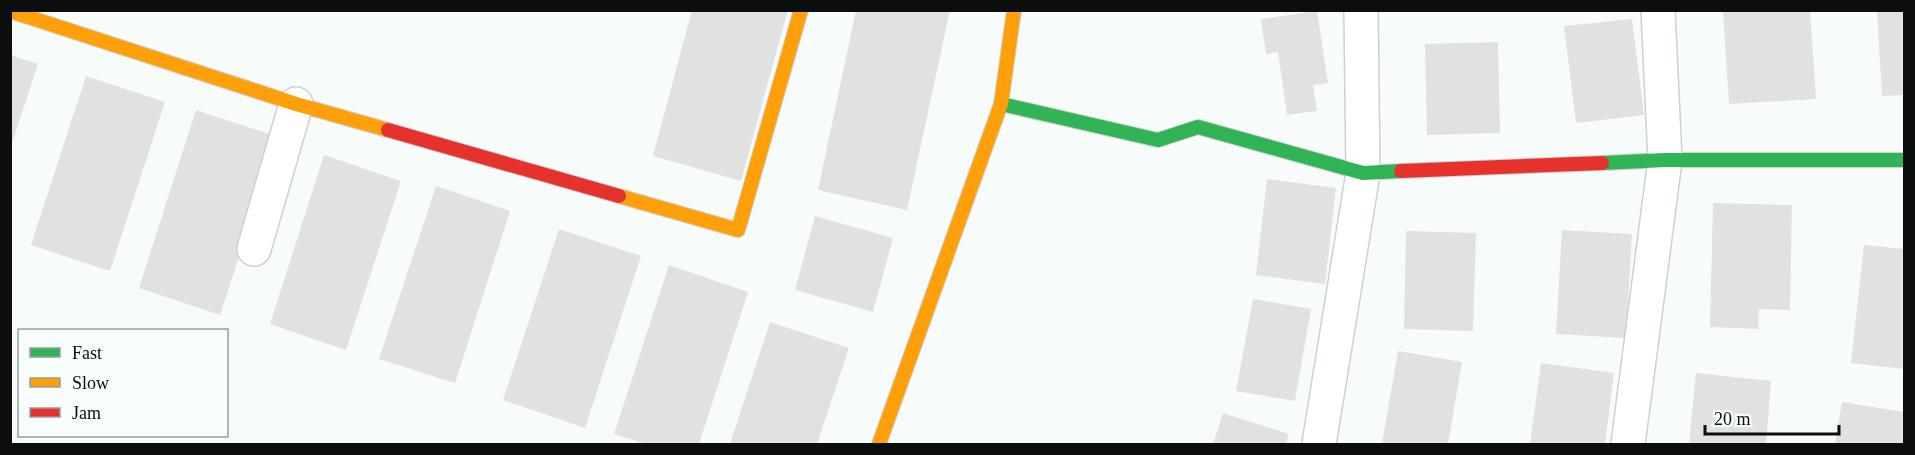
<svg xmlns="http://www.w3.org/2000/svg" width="1915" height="455" font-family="Georgia,serif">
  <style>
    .building { fill: #e0e1e1 }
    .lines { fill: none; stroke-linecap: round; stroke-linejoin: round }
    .street-casing { stroke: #cdd1cf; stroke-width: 36 }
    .fast-casing { stroke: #cdd1cf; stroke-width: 16 }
    .slow-casing { stroke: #cdd1cf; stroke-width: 16 }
    .jam-casing { stroke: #cdd1cf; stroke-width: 16 }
    .street { stroke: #fefffe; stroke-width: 33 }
    .fast { stroke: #30b455; stroke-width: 14 }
    .slow { stroke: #ff9f0a; stroke-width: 14 }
    .jam { stroke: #e5322d; stroke-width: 14 }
  </style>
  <rect width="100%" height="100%" fill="#f7fcfa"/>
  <path class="building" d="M692,10H788L741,181L653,156Z
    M856,10H950L907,210L818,190Z
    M1723,10H1810L1816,99L1729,104Z
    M1877,10H1904V95L1882,96Z
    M1317,11L1328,83L1313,85L1317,111L1287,115L1278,52L1266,54L1261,19Z
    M1632,19L1644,115L1576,123L1564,26Z
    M1498,42L1500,133L1427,135L1425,44Z
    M10,55L38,64L11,146H10Z
    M86,76L165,102L110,271L31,245Z
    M196,110L278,137L220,315L139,288Z
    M324,155L401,181L346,350L270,324Z
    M1267,179L1336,188L1325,284L1256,275Z
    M436,186L510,211L455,383L379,359Z
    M1713,203L1792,205L1790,310L1759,309L1758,329L1710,327Z
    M815,216L893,238L873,312L795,290Z
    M559,229L641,256L585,428L503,400Z
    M1562,230L1632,234L1626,338L1556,334Z
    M1406,231L1476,233L1473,331L1404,329Z
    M1864,245L1904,249V369L1851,363Z
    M669,265L748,292L699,444H646L614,434Z
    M1253,299L1311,309L1295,401L1236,391Z
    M770,322L849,348L817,444H730Z
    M1398,351L1462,362L1448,444H1382Z
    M1541,363L1614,373L1605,444H1530Z
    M1696,373L1771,381L1766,444H1689Z
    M1842,402L1904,412V444H1835Z
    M1223,413L1289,434L1286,444H1213Z"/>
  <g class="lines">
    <g class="street-casing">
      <path id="street" d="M254,249L296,104
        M1319,444L1363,173L1361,10
        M1628,444L1665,160L1658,10"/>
    </g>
    <g class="fast-casing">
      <path id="fast" d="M1001,104L1158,140L1198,127L1363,173L1401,171
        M1602,163L1665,160H1904"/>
    </g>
    <g class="slow-casing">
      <path id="slow" d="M10,11L296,104L388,130
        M619,196L738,230L801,10
        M879,444L1001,104L1014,10"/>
    </g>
    <g class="jam-casing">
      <path id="jam" d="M388,130L619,196
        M1401,171L1602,163"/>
    </g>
    <use href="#street" class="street"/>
    <use href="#fast" class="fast"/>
    <use href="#slow" class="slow"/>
    <use href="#jam" class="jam"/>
  </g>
  <rect width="1915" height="455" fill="none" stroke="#0c0e0e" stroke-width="24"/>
  <rect x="18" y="329" width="210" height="108" fill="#f6fdfb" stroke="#989d9c" stroke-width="1.5"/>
  <rect x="30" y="348" width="30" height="9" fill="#30b455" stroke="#989d9c" stroke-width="1.5"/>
  <text x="72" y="359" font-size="18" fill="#0c0e0e">Fast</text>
  <rect x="30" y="378" width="30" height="9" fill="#ff9f0a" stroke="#989d9c" stroke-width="1.5"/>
  <text x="72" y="389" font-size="18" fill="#0c0e0e">Slow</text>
  <rect x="30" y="408" width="30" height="9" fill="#e5322d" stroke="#989d9c" stroke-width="1.5"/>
  <text x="72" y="419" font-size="18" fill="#0c0e0e">Jam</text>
  <path d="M1705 425v9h134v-9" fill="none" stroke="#0c0e0e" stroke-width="3"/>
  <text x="1714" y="425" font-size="18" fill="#0c0e0e" stroke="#f6fdfb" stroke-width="4.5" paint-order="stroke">20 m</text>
</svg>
